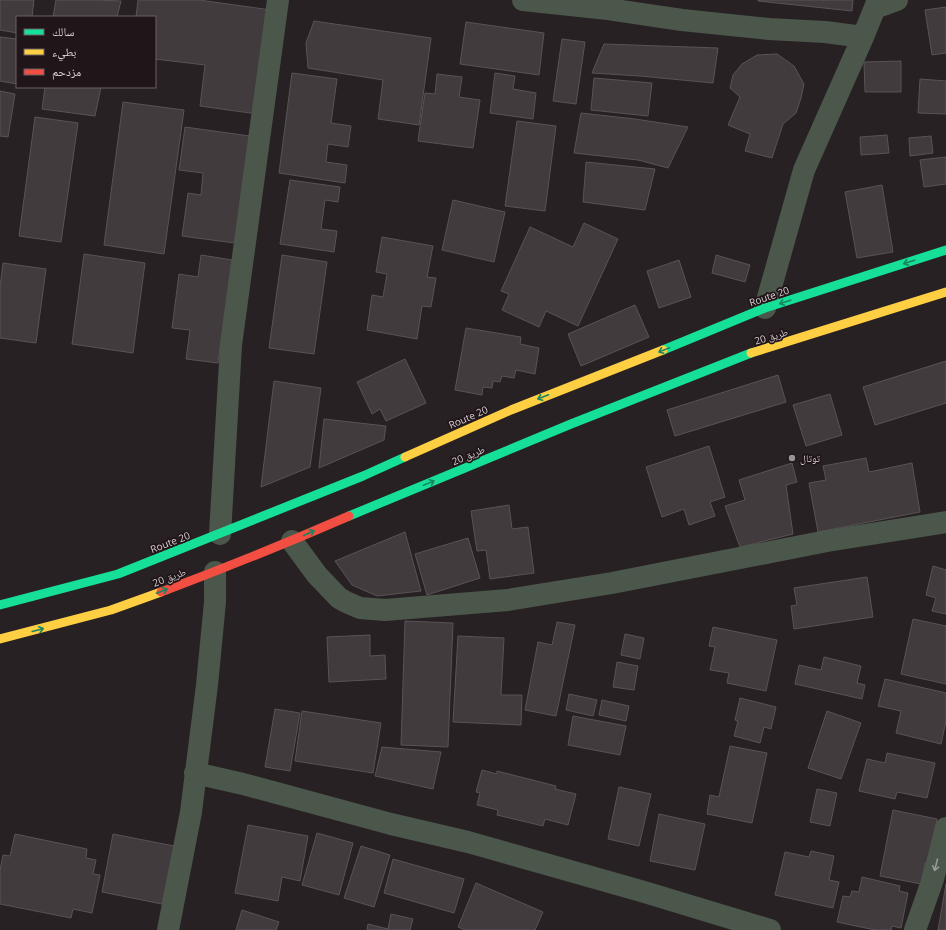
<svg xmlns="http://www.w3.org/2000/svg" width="946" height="930" font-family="'Open Sans','Noto Naskh Arabic',sans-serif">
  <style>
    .building { fill: #413b3e; stroke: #595356 }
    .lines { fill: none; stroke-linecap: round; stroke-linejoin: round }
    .street { stroke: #4c574b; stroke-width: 22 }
    .fast { stroke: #16e098; stroke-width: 9 }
    .slow { stroke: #ffcf43; stroke-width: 9 }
    .jam { stroke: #f24e42; stroke-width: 9 }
    .oneway { stroke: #1a855f }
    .oneway2 { stroke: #9a9a96 }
    .poi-dot { fill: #9b9396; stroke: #201519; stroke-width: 1.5 }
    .labels { text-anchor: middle; stroke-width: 3.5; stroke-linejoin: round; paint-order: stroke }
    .street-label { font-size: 10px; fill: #d9d0d3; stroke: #201519 }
    .poi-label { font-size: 10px; fill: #d9d0d3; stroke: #201519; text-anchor: start }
  </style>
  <rect width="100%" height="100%" fill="#272124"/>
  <path class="building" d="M0,0H34L32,17H17V33L0,30Z
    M56,0H98L121,1L117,17H53Z
    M138,0H199L271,10L257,114L200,106L205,65L155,59V17H136Z
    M758,0H853L852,11L758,1Z
    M946,7V53L932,55L925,10Z
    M314,21L431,38L419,125L378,119L383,80L308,68L306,43Z
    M466,22L544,33L539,75L460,64Z
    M0,37L17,39V84L0,81Z
    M562,39L585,42L576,104L553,101Z
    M604,44L718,48L713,83L640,76L592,73Z
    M777,54L794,66L804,84L801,98L796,113L783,124L772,158L745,151L750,134L728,125L740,97L730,88L733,75L742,64L757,55Z
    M901,61V92H865L864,62Z
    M292,73L337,79L331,123L351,126L348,147L328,144L326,162L347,165L345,183L279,173Z
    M495,73L515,76L513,89L536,93L533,119L490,113Z
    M437,74L462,77L459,97L480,100L473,148L418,141L425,93L435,94Z
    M594,78L652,83L648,116L591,110Z
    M920,79L946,81V114L918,113Z
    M45,87H101L95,116L42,109Z
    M0,91L15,94L8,137L0,136Z
    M123,102L184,110L164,254L104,245Z
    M581,113L635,119L688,127L668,168L638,160L574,153Z
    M35,117L78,123L61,242L19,236Z
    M517,121L556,126L545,211L505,206Z
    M185,127L257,137L242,244L182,236L188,193L201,195L203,173L179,170Z
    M887,135L889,153L861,155L860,137Z
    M931,136L933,153L910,156L909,138Z
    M946,157V184L924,187L920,160Z
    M586,162L655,169L645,210L583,202Z
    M290,180L340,187L338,202L325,200L321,229L337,231L334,252L280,244Z
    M882,185L893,252L857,258L845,192Z
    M453,200L505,212L494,262L442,250Z
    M584,223L618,239L578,326L546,311L539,327L502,310L509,294L501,291L530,227L573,247Z
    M382,237L433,246L427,277L436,278L431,307L422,306L417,339L367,330L372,295L383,297L387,274L376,272Z
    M84,254L145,263L133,353L72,344Z
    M201,255L232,260L218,363L186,359L190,330L172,328L179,274L198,277Z
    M282,255L327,262L314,354L269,348Z
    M716,255L750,265L745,282L712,273Z
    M679,260L691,297L659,308L647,271Z
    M3,263L46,269L36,343L0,338V287Z
    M635,305L649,337L581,366L568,334Z
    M466,328L521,337L520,344L539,348L535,374L516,370L514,378L502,376L500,382L493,381L492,388L483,387L482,395L455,390Z
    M405,359L426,403L386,421L380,409L372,414L357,382Z
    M946,361V403L875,425L863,387Z
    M778,375L786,402L675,436L667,410Z
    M274,381L321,388L310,467L261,487Z
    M830,394L842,435L806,446L793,405Z
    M324,419L386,426L384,440L319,468Z
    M709,446L725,497L710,502L715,516L689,525L684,509L662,517L646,467Z
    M866,458L869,472L912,463L920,512L818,532L809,483L826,480L823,466Z
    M792,463L797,482L786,485L793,534L740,547L725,506L745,500L739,480Z
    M509,505L512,529L528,527L534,573L490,579L486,550L477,551L471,511Z
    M405,532L421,591L377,596L352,585L335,561Z
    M468,538L480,578L427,595L415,554Z
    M933,566L946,570V614L932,611L936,598L926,595Z
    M867,577L873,617L794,629L791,606L797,605L794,588Z
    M913,619L946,626V684L901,674Z
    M405,621L453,623L448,747L401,745Z
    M557,622L575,625L556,716L525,710L538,642L552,645Z
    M713,627L777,640L766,691L727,683L729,673L710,670L715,647L709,646Z
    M625,634L644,638L640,659L621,655Z
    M370,635V656L385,655L386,679L329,682L327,637Z
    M458,636L504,638L501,695H522L521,725L453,722Z
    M824,657L861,666L857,683L865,685L862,699L795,684L799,665L821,670Z
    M617,662L638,666L634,690L613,687Z
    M885,679L946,693V721L941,744L896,733L901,711L878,706Z
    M569,694L597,700L593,716L566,710Z
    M740,698L776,707L771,729L764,727L760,743L734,736L738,721L735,720Z
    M602,700L629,706L626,721L599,715Z
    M275,709L300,713L290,771L265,767Z
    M302,711L381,723L373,773L295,761Z
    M827,711L861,723L841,779L808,768Z
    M573,716L626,726L620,755L568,745Z
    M730,746L767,753L752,823L707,814L710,795L719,797Z
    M382,747L441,752L433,789L375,776Z
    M887,753L935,763L927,798L897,792L895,799L859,791L867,759L885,763Z
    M482,770L497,774V771L556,786L555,789L576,794L568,825L545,819L543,826L497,815L498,810L477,805L480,793L476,792Z
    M619,787L651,794L639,846L608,839Z
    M817,789L837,793L830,826L810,822Z
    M893,810L937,819L928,864L925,863L921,884L880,876Z
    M659,814L705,824L695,870L650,861Z
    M248,825L308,836L300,881L282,877L278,901L235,893Z
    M317,833L353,843L339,895L302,885Z
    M15,834L87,849L86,858L96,860L93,874L100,875L92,913L73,909L71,918L0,904V870L3,855L10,856Z
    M113,834L174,846L162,904L102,892Z
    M361,846L390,855L374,907L344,898Z
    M811,851L834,856L829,880L839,882L833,908L775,895L785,852L809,857Z
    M393,859L464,879L454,913L384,893Z
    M862,877L900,886L899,891L908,893L901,928L892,926L891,930H875L837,922L843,896L850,897L852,891L859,892Z
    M476,883L543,912L535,930H465L458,927Z
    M946,884V930H938Z
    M242,910L279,922L276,930H236Z
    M391,914L413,919L410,930H367L368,924L388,929Z"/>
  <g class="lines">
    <path class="street" d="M523,0L608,9L682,20L769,29L825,32L863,37
      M875,8L897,0
      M765,308L804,170L863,37L878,0
      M220,534L231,345L278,0
      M292,541L317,575L339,598L346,602L360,608L385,610L508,600L612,583L827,541L946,522
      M195,773L243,784L391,824L468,842L641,891L770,930
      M168,930L191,812L207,685L215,602V572
      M915,930L933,879L946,828"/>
    <path class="fast" d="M663,350L765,308L946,250
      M349,516L571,424L751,353
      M0,605L118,574L363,476L405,457"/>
    <path class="slow" d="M751,353L946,292
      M405,457L511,410L663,350
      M0,639L111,610L161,592"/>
    <path class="jam" d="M161,592C225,568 287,543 349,516"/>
  </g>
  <defs><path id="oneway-shaft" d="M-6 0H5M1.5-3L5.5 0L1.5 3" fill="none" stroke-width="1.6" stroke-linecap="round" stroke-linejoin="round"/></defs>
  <g class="oneway">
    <use href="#oneway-shaft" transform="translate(909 262) rotate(162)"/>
    <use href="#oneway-shaft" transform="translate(785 302) rotate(162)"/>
    <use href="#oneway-shaft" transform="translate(664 350) rotate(158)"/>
    <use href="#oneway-shaft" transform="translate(543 397) rotate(159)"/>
    <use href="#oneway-shaft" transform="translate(429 483) rotate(-22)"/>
    <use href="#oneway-shaft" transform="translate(309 533) rotate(-24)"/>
    <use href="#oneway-shaft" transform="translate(162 591) rotate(-21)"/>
    <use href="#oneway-shaft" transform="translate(38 630) rotate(-15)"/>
  </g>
  <use class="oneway2" href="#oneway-shaft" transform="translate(936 865) rotate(104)"/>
  <circle class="poi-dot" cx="792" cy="458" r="4"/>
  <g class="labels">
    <g class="street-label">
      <text transform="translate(769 296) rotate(-19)" y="4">Route 20</text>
      <text transform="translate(771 336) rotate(-17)" y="4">طريق 20</text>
      <text transform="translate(468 417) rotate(-24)" y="4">Route 20</text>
      <text transform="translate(468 455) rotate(-23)" y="4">طريق 20</text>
      <text transform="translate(170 542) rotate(-21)" y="4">Route 20</text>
      <text transform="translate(169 577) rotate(-21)" y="4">طريق 20</text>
    </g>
    <g class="poi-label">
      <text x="800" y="462">توتال</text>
    </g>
  </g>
  <rect x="16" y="16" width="140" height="72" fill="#201519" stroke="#6a6063"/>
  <rect x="24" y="29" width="20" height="6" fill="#16e098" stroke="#6a6063"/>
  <text x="52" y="36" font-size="12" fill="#d9d0d3">سالك</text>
  <rect x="24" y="49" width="20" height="6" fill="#ffcf43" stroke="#6a6063"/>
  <text x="52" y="56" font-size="12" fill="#d9d0d3">بطيء</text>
  <rect x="24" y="69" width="20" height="6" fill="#f24e42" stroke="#6a6063"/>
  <text x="52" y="76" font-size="12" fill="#d9d0d3">مزدحم</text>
</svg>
